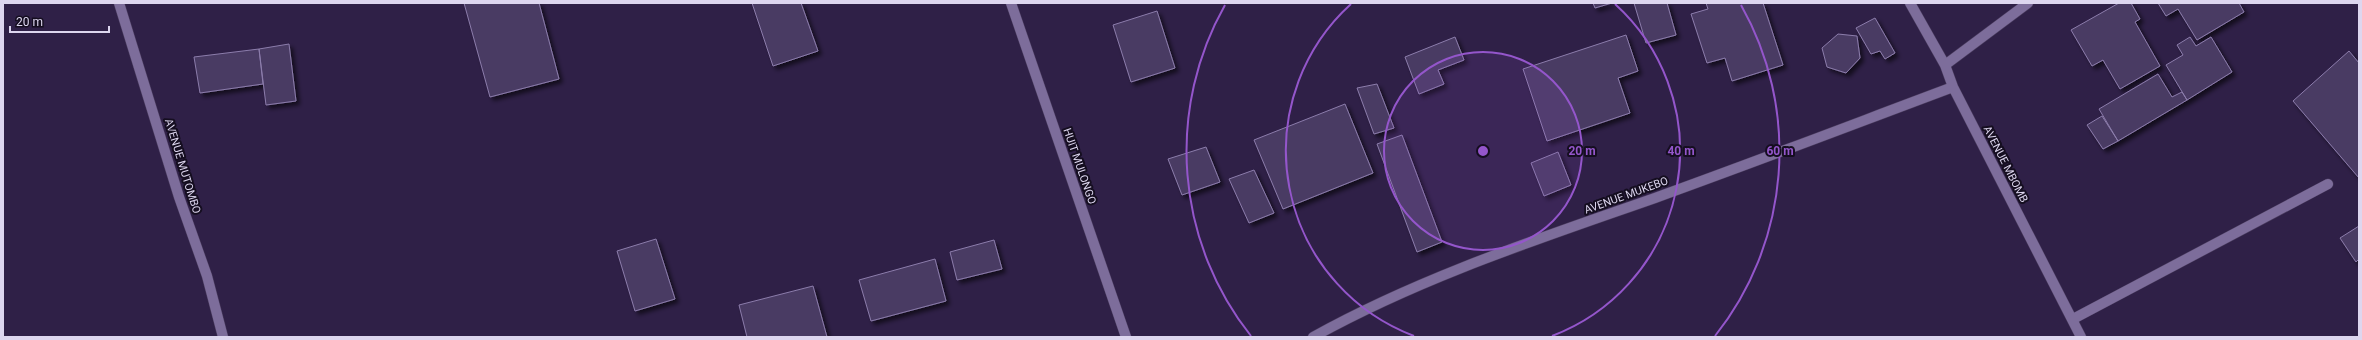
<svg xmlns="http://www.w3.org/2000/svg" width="2362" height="340" font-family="Roboto,sans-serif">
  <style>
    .building { fill: #493a64; stroke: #8c7dab; filter: url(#shadow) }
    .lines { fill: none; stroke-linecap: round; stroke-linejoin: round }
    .street-casing { stroke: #4b3d5f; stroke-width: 11 }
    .street { stroke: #7d6d9b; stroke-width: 10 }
    .ring { fill: none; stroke: #9456cb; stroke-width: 2 }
    .labels { text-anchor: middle; stroke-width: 4; stroke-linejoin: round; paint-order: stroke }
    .street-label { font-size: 11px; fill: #ddd6ef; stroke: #150e20 }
    .centre { fill: #9456cb; stroke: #150e20; stroke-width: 2 }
    .ring-label { font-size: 12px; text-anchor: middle; font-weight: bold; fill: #9456cb; stroke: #150e20; stroke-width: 4; stroke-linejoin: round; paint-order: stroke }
  </style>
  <defs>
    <filter id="shadow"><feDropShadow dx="3.5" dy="3.5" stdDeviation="2" flood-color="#0009"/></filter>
  </defs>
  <rect width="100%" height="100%" fill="#2f2047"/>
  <path class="building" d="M464,3H539L559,79L490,97Z
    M752,3H801L818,51L773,66Z
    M1593,3H1612L1595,8Z
    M1634,3H1667L1676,35L1646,43Z
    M1706,3H1763L1783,65L1732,81L1725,58L1707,63L1691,14L1708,9Z
    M2119,3H2131L2140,19L2135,22L2160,66L2120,89L2103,60L2092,66L2071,30Z
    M2158,3H2239L2244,12L2197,40L2178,9L2166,16Z
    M1157,11L1175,68L1131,82L1113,25Z
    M1875,18L1895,53L1885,59L1880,51L1871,54L1856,28Z
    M1838,34L1857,36L1860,58L1846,73L1827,67L1822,48Z
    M1626,35L1638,71L1618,78L1630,113L1547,141L1523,69Z
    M1455,37L1464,60L1438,70L1444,84L1419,94L1405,57Z
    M2190,37L2196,46L2211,37L2232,72L2187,100L2166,65L2183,55L2177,45Z
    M289,44L296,101L266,105L259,49Z
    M259,49L263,84L200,93L194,57Z
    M2349,51L2359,63V178L2293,101Z
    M2158,74L2172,97L2182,92L2187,100L2118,141L2099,109Z
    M1377,84L1394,128L1374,134L1357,88Z
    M1345,104L1373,173L1283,209L1254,140Z
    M2102,116L2118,141L2103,149L2087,125Z
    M1402,135L1442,242L1417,252L1377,144Z
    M1206,147L1220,182L1182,195L1168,159Z
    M1558,152L1571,185L1544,196L1531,163Z
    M1254,170L1274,213L1249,223L1229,179Z
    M2359,226V259L2356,262L2340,238Z
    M656,239L675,299L635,311L617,251Z
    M994,240L1002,269L957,280L950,252Z
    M935,259L946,301L871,321L859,280Z
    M813,286L827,337H747L739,305Z"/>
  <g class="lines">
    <g class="street-casing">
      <path id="street" d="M119,3L179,197L207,276L223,337
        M1011,3L1126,337
        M1910,3L1945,65L1953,87L2081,337
        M1945,65L2028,3
        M2073,319L2328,184
        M1313,337C1421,277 1538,239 1655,198C1755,162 1854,124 1953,87"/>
    </g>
    <use href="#street" class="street"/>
  </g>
  <circle cx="1483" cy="151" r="99" fill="#9456cb" fill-opacity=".12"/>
  <g class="ring">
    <circle cx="1483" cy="151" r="99"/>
    <path d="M1414 336A198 198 0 0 1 1351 4M1615 4A198 198 0 0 1 1552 336"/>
    <path d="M1251 336A297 297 0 0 1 1225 5M1741 5A297 297 0 0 1 1715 336"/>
  </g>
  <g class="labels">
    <g class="street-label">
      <text transform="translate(2006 164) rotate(63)" y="4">AVENUE MBOMB</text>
      <text transform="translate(183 166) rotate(73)" y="4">AVENUE MUTOMBO</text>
      <text transform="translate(1080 166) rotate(71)" y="4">HUIT MULONGO</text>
      <text transform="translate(1626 195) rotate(-20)" y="4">AVENUE MUKEBO</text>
    </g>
  </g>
  <circle cx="1483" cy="151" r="6" class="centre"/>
  <g class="ring-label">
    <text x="1582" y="155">20 m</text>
    <text x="1681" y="155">40 m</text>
    <text x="1780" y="155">60 m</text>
  </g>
  <rect width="2362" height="340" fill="none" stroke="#ddd6ef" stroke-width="8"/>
  <path d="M10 26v6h99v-6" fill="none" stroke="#ddd6ef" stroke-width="2"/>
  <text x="16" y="26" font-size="12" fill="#ddd6ef" stroke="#150e20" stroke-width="3" paint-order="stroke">20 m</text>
</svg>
